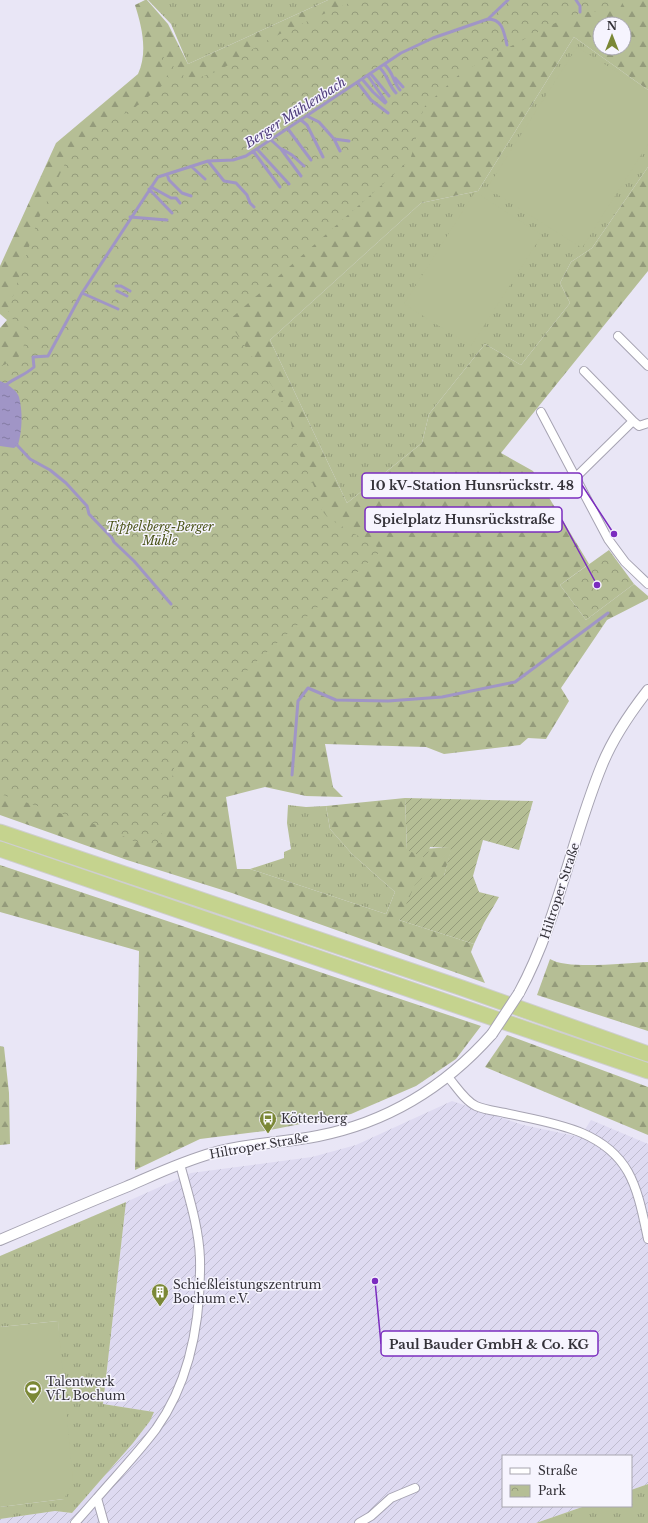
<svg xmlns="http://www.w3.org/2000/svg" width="648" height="1523" font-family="'Libre Baskerville',serif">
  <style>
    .industrial { fill: url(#industrial-furrows) }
    .grass { fill: url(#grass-tufts) }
    .forest { fill: url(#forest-firs); fill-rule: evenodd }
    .park { fill: url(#park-crowns) }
    .garden { fill: url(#garden-furrows) }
    .pitch { fill: #b5be95 }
    .water { fill: url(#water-ripples) }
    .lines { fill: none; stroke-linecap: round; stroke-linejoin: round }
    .stream { stroke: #a095c6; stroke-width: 3 }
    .minor-casing { stroke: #a6a3b2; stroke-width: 10 }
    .tertiary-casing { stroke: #a6a3b2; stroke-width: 12 }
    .motorway-casing { stroke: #cececf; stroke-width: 17 }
    .minor { stroke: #fff; stroke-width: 8 }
    .tertiary { stroke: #fff; stroke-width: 10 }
    .motorway { stroke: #c5d38e; stroke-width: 15 }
    .tertiary-bridge-casing { stroke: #a6a3b2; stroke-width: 12; stroke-linecap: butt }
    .tertiary-bridge { stroke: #fff; stroke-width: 10 }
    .labels { text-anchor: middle; stroke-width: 3; stroke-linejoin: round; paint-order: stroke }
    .park-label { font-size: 12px; font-style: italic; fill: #4c551a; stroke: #f6f4fe }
    .street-label { font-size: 12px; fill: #343239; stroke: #f6f4fe }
    .poi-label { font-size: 12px; fill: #343239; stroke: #f6f4fe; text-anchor: start }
    .water-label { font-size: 13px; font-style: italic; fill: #4f3d7c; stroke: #f6f4fe }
    .leader { fill: none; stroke: #7b2cbf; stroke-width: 1.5 }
    .callout-dot { fill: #7b2cbf; stroke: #f6f4fe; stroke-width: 1.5 }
    .callout { fill: #f6f4fe; stroke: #7b2cbf; stroke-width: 1.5 }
    .callout-label { font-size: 13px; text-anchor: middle; font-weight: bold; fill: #343239 }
  </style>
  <defs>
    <pattern id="industrial-furrows" width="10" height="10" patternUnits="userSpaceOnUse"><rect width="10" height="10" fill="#dedaf1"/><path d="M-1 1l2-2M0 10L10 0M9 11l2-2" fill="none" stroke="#bfbccf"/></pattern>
    <pattern id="grass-tufts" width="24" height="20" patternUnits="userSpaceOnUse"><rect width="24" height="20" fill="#b5be95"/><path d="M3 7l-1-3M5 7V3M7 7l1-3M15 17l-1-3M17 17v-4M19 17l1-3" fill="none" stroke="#949b7b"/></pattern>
    <pattern id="forest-firs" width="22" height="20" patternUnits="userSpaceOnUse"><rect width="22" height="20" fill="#b5be95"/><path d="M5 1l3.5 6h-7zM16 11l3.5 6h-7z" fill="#949b7b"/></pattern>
    <pattern id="park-crowns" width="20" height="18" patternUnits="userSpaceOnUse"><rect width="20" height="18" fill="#b5be95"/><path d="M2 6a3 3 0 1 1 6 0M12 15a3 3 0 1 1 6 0" fill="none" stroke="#949b7b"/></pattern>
    <pattern id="garden-furrows" width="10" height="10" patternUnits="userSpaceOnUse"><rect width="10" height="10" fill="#b5be95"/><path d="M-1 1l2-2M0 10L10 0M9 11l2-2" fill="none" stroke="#949b7b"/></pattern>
    <pattern id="water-ripples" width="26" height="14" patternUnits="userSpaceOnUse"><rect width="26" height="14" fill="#a095c6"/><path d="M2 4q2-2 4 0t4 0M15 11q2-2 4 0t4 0" fill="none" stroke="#837aa2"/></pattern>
  </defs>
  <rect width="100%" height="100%" fill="#e9e6f6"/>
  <path class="industrial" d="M452,1101L523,1125L580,1137L591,1120L648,1144V1484L631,1490V1456H503V1506H585L536,1523H0V1519L55,1511L72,1513L133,1443L150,1421L153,1412L103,1404L126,1202L191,1173L312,1157L356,1145Z"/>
  <path class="grass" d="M148,0H328L188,64L171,24Z
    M574,37L648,90V167L592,248L571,262L560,283L570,303L521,365L485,344L429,414L422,443L347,503L270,340L421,203L478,191Z
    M288,805L306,807L326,806L330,829L352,854L395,892L386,914L250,869L284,858V852L291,849L287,823Z
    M126,1202L103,1404L154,1412L150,1421L133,1443L72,1513L55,1511L0,1519V1507L64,1499L58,1321L0,1327V1256Z
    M648,1484V1523H536L585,1506H631V1490Z"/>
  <path class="forest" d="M145,0H147L168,24L188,64L328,0H648V90L574,37L478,191L421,203L270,340L347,503L422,443L429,414L485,344L521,365L570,303L560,283L571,262L592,248L648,167V271L501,453L533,471L589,564L560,585L586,620L634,584L648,596V599L607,620L561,688L569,701L546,739L528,738L520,745L444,754L426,747L325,744L333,787L343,797L306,796L265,787L226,797L237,869H250L386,914L395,892L352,854L330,829L326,806L405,798L407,850L452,847L444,876L399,920L474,944L471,952L485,983L232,893L127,860L0,815V328L7,320L0,314V266L56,143L138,74C148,52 142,27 135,5ZM600,24H624V48H600Z
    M0,865L481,1026L456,1059L416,1086L351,1114L265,1131L200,1139L135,1170L139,951L0,912Z
    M550,959C567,970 626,963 648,962V1031L537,995Z
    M507,1035L648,1087V1135L485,1067Z
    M0,1046L4,1047L9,1093L10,1144L0,1145Z"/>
  <path class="park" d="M356,0H624L620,8L615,11L584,12L559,21L462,72L425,106L416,129V141L410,160L228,321L287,408L299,453L323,506L321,509L328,518L382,550L258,660L221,696L202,718L174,768L160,843L143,845L100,826L0,794V366C25,359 21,352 28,330L7,315L37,222L70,153L99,128L133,109L169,80L160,54L186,78C217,79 240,55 266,41C295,26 326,13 356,0Z
    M609,550L634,584L586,620L560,585Z"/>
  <path class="garden" d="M405,798L533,801L519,850L483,840L473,876L479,892L499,897L484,923L474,944L399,920L415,885L422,878L444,876L451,848L430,847L426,858L407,850Z"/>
  <path class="pitch" d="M577,47L648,91V144L582,248L487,188Z
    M475,192L542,235L471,346L404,304Z
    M58,1321L73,1481L64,1499L0,1507V1327Z"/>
  <path class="water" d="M0,381C6,383 17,390 19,397C23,412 22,431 18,445L14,448L0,446Z"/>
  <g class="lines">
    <path class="stream" d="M576,0L580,6V12
      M488,19C503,19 504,33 507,45
      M385,65C393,72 393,82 400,90
      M380,68C388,76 388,84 396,93
      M371,74L389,96
      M368,76L386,102
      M395,78L403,87
      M362,79L373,92L385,103
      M358,83L371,100L388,113
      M307,116L319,122L334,139L349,141
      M301,120L307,125L323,157
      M288,129L311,160
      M334,139L340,151
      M271,140L281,149L301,176
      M257,149L289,184
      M282,149L292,155L304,166
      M253,151L280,187
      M208,161L224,181L236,183L247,195L250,203L254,207
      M192,167L205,179
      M167,174L169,180L182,193L191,196
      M151,187L171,198H176L180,203
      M149,189L172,213
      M130,217L167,220
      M116,286H121L130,291
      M117,291L127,296
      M82,293L118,309
      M0,390C10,379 23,377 34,367L33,357L48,356L82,293L158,177L208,161L233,160L246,156L401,53L433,38L488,19L508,0
      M16,444L30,459L50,470L66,483L87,506L89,514L112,538L114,542L134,561L171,604
      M292,775L298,701L308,688L336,700L388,701L442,697L515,682L608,613"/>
    <g class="minor-casing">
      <path id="minor" d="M618,336L648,366
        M584,371L633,421
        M541,412L608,539L625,562L648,584
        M575,478L633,421L639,426L648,423
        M448,1077C456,1086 465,1101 476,1106C485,1110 496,1111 505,1113C549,1123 603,1128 628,1172C639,1192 643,1216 648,1239
        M75,1523L97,1498
        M104,1523L97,1498C116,1476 138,1453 156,1429C191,1380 201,1318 200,1259C199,1227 188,1194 180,1164
        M359,1523L371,1516L391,1498L415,1488"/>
    </g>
    <g class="tertiary-casing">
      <path id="tertiary" d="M519,993C558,921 571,840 602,765C613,738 630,713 648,690
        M0,1240C42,1222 84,1204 126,1187C154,1175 183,1161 213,1153C247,1143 283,1143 318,1136C389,1122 445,1087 492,1034"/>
    </g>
    <g class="motorway-casing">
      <path id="motorway" d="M0,832L462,988L648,1054
        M0,849L648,1071"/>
    </g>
    <use href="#minor" class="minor"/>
    <use href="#tertiary" class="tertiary"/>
    <use href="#motorway" class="motorway"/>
    <g class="tertiary-bridge-casing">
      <path id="tertiary-bridge" d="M492,1034L519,993"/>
    </g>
    <use href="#tertiary-bridge" class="tertiary-bridge"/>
  </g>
  <defs>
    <g id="bus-pin" transform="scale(0.9)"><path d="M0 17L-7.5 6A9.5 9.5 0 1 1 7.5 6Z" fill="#7b8836" stroke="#f6f4fe"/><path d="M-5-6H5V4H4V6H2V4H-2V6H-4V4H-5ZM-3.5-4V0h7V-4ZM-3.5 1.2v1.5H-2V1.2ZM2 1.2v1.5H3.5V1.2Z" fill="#fff"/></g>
    <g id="building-pin" transform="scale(0.9)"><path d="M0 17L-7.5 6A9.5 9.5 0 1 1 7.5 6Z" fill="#7b8836" stroke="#f6f4fe"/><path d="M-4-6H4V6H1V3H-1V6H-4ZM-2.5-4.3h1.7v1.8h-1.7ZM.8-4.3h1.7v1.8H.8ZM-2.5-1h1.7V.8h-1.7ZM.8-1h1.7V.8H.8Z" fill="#fff"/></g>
    <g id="stadium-pin" transform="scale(0.9)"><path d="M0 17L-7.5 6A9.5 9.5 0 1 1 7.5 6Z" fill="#7b8836" stroke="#f6f4fe"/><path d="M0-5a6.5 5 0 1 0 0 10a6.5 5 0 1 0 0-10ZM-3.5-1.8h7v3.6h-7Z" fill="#fff"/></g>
  </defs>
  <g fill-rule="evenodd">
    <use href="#bus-pin" x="268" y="1119"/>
    <use href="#building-pin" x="160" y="1292"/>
    <use href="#stadium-pin" x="33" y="1389"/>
  </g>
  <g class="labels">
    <g class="park-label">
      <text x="160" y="531">Tippelsberg-Berger<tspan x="160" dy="14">Mühle</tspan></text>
    </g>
    <g class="street-label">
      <text transform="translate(560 891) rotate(-72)" y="4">Hiltroper Straße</text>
      <text transform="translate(259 1146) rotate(-10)" y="4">Hiltroper Straße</text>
    </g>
    <g class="poi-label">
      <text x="281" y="1123">Kötterberg</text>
      <text x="173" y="1289">Schießleistungszentrum<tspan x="173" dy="14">Bochum e.V.</tspan></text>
      <text x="46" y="1386">Talentwerk<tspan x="46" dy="14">VfL Bochum</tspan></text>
    </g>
    <g class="water-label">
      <text transform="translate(295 112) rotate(-33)" y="5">Berger Mühlenbach</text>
    </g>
  </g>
  <path class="leader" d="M614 534L582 485M597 585L562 520M375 1281L381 1344"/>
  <g class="callout-dot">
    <circle cx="614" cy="534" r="4"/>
    <circle cx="597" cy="585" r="4"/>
    <circle cx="375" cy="1281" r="4"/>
  </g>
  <g class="callout">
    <rect x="362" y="473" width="220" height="25" rx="4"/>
    <rect x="365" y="507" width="197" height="25" rx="4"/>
    <rect x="381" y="1331" width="217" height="25" rx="4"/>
  </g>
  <g class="callout-label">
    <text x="472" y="490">10 kV-Station Hunsrückstr. 48</text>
    <text x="464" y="524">Spielplatz Hunsrückstraße</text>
    <text x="489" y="1349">Paul Bauder GmbH &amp; Co. KG</text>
  </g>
  <rect x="502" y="1455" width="130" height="52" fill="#f6f4fe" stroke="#a8a6af"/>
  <rect x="510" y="1468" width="20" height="6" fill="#ffffff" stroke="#a8a6af"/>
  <text x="538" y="1475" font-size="12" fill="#343239">Straße</text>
  <rect x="510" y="1485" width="20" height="12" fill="url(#park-crowns)" stroke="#a8a6af"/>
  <text x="538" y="1495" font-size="12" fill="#343239">Park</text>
  <g transform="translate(612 36)"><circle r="19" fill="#f6f4fe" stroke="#a8a6af"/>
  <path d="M0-3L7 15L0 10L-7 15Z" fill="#7b8836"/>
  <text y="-6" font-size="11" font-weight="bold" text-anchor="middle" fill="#343239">N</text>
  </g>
</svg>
